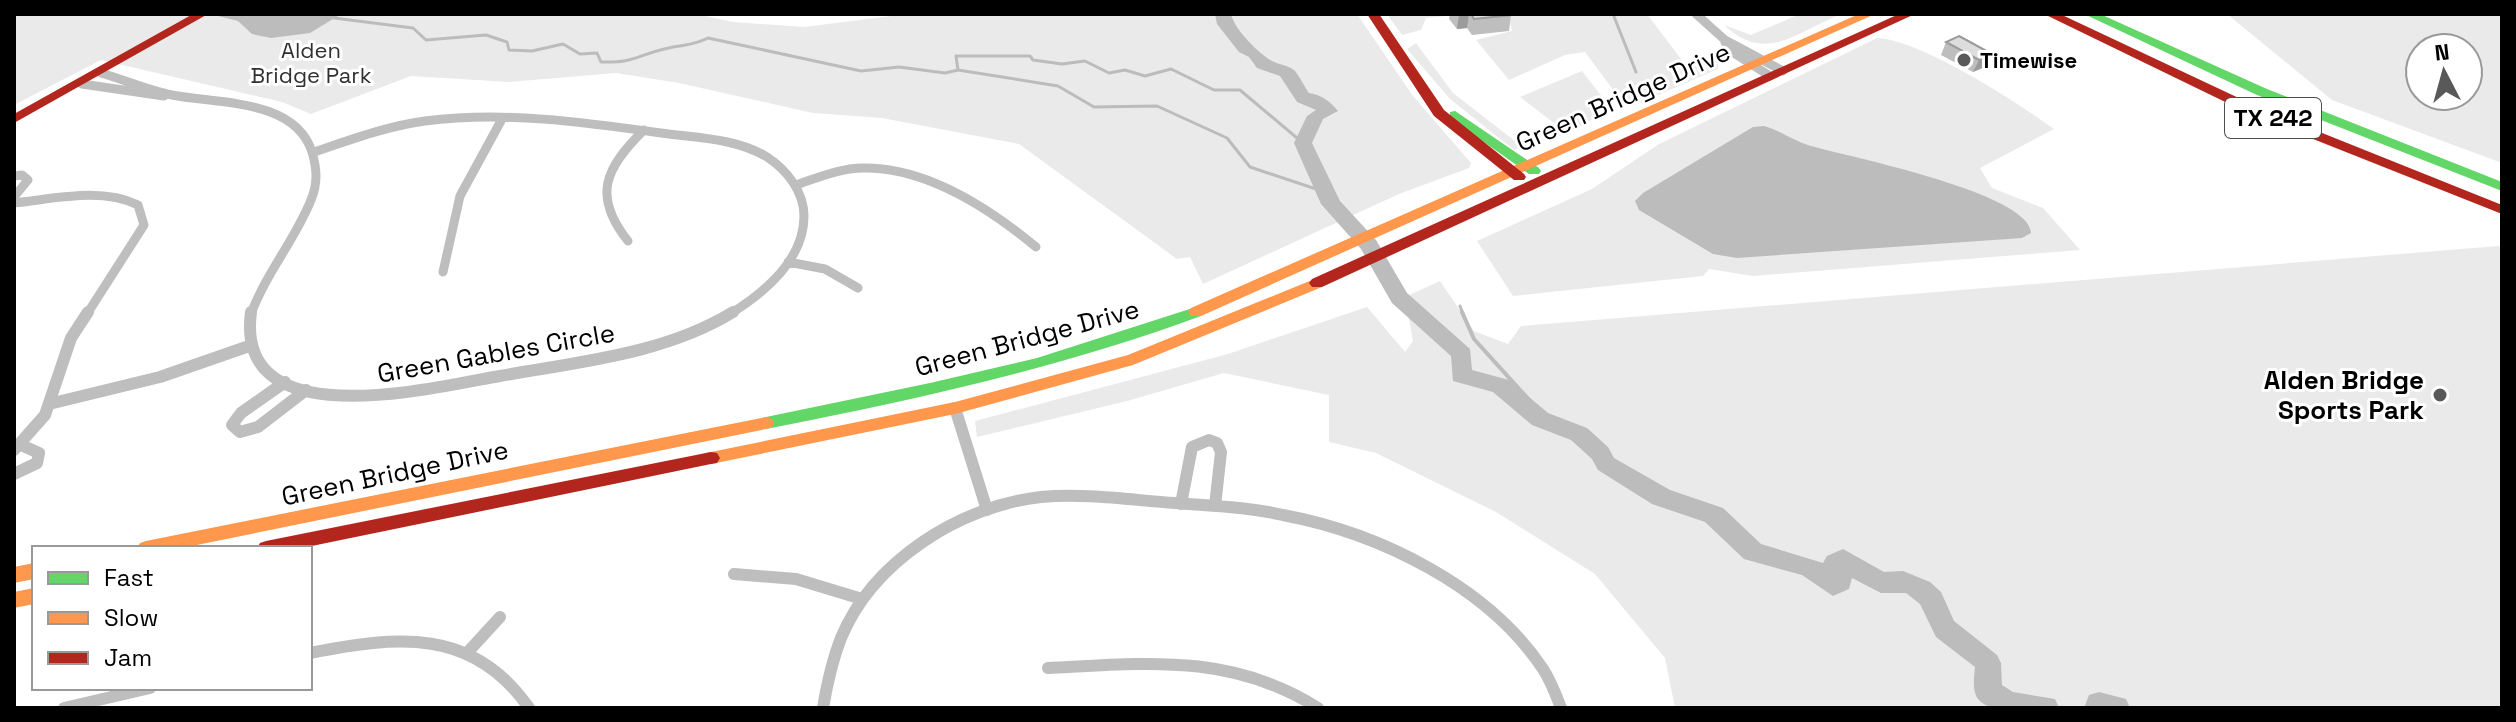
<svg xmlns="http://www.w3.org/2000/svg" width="2516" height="722" font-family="'Space Grotesk',sans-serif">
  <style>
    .green { fill: #eaeaea; fill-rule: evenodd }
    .water { fill: #bcbcbc }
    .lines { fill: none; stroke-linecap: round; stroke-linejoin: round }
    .stream-far1 { stroke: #bcbcbc; stroke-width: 3 }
    .stream { stroke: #bcbcbc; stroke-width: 4 }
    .river { fill: #bcbcbc; fill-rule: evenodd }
    .street-far1 { stroke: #bebebe; stroke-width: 9 }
    .street { stroke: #bebebe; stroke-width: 12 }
    .fast { fill: #63d668; fill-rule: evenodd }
    .slow { fill: #ff974d; fill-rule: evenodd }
    .jam { fill: #b3261e; fill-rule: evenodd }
    .wall { fill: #bebebe }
    .shaded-wall { fill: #9b9b9b }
    .building { fill: #ddd; stroke: #9b9b9b; stroke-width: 2 }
    .poi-dot { fill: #595959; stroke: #fff; stroke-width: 3 }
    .labels { text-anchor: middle; stroke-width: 6; stroke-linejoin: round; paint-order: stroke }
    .far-park-label { font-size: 22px; fill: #303030; stroke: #fff }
    .far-poi-label { font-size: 22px; font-weight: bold; fill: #000; stroke: #fff; text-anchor: start }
    .shield { fill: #fff; stroke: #4c4c4c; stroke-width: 2 }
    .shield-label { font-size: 24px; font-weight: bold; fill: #000 }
    .street-label { font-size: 26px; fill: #000; stroke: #fff }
    .poi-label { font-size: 26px; font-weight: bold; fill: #000; stroke: #fff; text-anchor: end }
  </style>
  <rect width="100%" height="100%" fill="#fff"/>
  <path class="green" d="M14,14H696L733,22L804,27L907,14H1357L1413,96L1471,163L1469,168L1399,194L1203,284L1190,257L1177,259L1019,144L882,118L813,113L679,83L616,73L509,82L411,76L311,114L282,102L101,60L14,105Z
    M1387,14H1466L1426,18L1421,30L1402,35Z
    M1508,14H1647L1684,63L1719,55L1718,69L1633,106L1624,98L1620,99L1585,52L1565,55L1509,80L1476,40L1512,31Z
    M1800,14H1841C1795,33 1766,64 1724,25L1751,35Z
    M2227,14H2502V163L2332,100ZM2420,48H2468V96H2420Z
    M1877,38C1921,40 2017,102 2054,129L1980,168L1992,188L2043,208L2080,250L1753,276L1709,269L1703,276L1513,296L1477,241L1592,189L1659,144Z
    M1416,43L1453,93L1520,145L1559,127L1520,97L1582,71L1610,107C1598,113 1589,123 1577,129C1557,140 1535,140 1514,150L1450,99L1407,49Z
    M2498,246L2502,247V708H1675L1665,658L1595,574L1496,512L1376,453L1329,442V395L1224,373L1127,401L977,437L975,421L1228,354L1367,307L1405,352L1413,341L1405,297L1440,281L1474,331L1508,344L1521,326Z"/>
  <path class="water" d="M210,14H335L338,16L310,33L271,38L252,34L238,21Z
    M1764,126C1782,131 1796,143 1815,147C1850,157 2030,193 2031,233L2022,238L1737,258L1713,254L1639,210L1635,201L1643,193L1753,127Z"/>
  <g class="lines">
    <path class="stream-far1" d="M1613,14L1636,72
      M334,18L413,28L426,40L486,35L507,42L509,50L532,51L563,44L580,54L597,53L601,62C634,63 635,56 664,49C682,44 690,47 708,38L861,71L899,67L945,73L958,70L956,56H1030L1033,60L1062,64L1085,61L1109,73L1125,70L1145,76L1171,69L1214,90H1240L1303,143
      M958,70L1058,86L1094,107L1157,106L1227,138L1250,167L1325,192
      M1460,306L1463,314"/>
    <path class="stream" d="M1462,312L1474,339L1550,423"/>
    <path class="river" d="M1215,14H1231C1234,29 1259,54 1272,61C1279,65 1289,65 1295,71C1300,77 1304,86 1309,93C1320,94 1331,102 1338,111L1323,119L1312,143L1340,201L1376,240L1407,293L1470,349L1472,370L1509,380L1548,413L1587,428L1608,447L1614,458L1670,490L1723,508L1761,544L1823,563L1827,556L1843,549L1884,572L1903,571L1930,582L1941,592L1954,621L1997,655L2001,663L2002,685L2013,692L2055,699L2059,708C2038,708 1992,717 1978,699C1972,691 1974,677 1975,667L1936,637L1920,604L1906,593H1881L1852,578L1849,589L1833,596L1802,575L1744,559L1705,522L1652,504L1598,470L1592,459L1571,440L1532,425L1493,392L1453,381L1451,356L1392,303L1361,249L1321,204L1294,143L1307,116L1316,110L1297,102L1280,76L1257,68L1249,57L1239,52L1217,24Z
      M2099,692L2126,699L2130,708H2084L2089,695Z"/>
    <path class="street-far1" d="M1696,14L1725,40L1783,71
      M1725,42L1729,50L1770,76
      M101,73C125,80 147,90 172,95C216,104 295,98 312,152C317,169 318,183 311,200C295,240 266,273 251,314
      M82,84L164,96
      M314,152C350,140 387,126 425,121C504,111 583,122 661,133C696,138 736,138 767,157C787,170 804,192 804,216C804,260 764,293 730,314
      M14,176L22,175L28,180L14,197
      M796,185C817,178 840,168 863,168C926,167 989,208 1036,247
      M14,203C54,199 101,187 138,205L144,225L87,314
      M628,241C592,196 605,168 644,130
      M788,262L825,269L858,288
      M443,272L460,196L502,119"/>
    <path class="street" d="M251,312C234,439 435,387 500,376C578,362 665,354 733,312
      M285,382L241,413L232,425L240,432L258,427L306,390
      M49,404L160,377L252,345
      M955,408L987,510
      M14,450L45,415L71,338L88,312
      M14,474L37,463L39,453L21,445
      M1181,504L1192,447L1209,440L1217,443L1221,452L1215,506
      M734,574L796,579L862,599
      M310,653C397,636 473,627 529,708
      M467,653L500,617
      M1048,668C1147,663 1231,653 1318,708
      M64,708L150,688
      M823,708C827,684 832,661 841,638C873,561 960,506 1041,497C1085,493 1131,500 1175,503C1211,506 1248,507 1283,515C1379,533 1488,586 1543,669C1551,681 1556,695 1561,708"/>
    <path class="fast" d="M2084,14H2100L2267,89L2502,182V191L2257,95Z
      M1455,111L1539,168L1541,171L1539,174H1529L1450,118V112Z
      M1196,307L1204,312L1201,316C1060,368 914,400 766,429L760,427L758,423L760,419L766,417L930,383L1037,358Z"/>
    <path class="slow" d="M1859,14H1875L1201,316H1191L1188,312L1191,308Z
      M1317,278L1322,279L1325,283L1322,287L1133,365L955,414L711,464L705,463L702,458L705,453L711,452L955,402L1128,355Z
      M766,417L772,419L774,423L772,427L766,429L182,548H137L140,543L146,541Z
      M34,563V579L14,583V567Z
      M34,588V604L14,608V592Z"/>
    <path class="jam" d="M193,14H208L14,123V114Z
      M1367,14H1379L1444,110L1524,174L1526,177L1524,180H1514L1434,116Z
      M1899,14H1915L1322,287H1312L1309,283L1312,279Z
      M2044,14H2060L2260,108L2502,205V214L2250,114Z
      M711,452L717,453L720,458L717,463L711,464L302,548H257L260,543L266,541Z"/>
  </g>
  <path class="wall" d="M1450,14H1511L1509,31L1472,35L1467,28L1457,29L1449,19Z
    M1959,36L1987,66L1973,72L1941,55L1946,42Z"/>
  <path class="shaded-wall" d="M1459,14H1469L1467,28L1457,29Z
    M1992,54L1987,66L1973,72L1979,60Z"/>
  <path class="building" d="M1471,14H1511V15L1474,19Z
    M1959,36L1992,54L1979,60L1946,42Z"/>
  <g class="poi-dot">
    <circle cx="1964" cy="60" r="8"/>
    <circle cx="2440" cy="395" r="8"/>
  </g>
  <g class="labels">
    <g class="far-park-label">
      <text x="311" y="58">Alden<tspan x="311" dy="25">Bridge Park</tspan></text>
    </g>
    <g class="far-poi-label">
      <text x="1980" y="68">Timewise</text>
    </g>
    <rect class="shield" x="2225" y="98" width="96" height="40" rx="6"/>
    <g class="shield-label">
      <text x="2273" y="126">TX 242</text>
    </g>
    <g class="street-label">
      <text transform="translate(1623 97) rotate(-24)" y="9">Green Bridge Drive</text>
      <text transform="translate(1027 338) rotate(-15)" y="9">Green Bridge Drive</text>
      <text transform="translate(496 353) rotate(-10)" y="9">Green Gables Circle</text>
      <text transform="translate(395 473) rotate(-12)" y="9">Green Bridge Drive</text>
    </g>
    <g class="poi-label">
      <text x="2424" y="389">Alden Bridge<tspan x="2424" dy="30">Sports Park</tspan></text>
    </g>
  </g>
  <rect width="2516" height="722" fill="none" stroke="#000000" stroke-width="32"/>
  <rect x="32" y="546" width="280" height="144" fill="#ffffff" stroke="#999999" stroke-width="2"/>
  <rect x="48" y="572" width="40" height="12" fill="#63d668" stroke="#999999" stroke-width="2"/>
  <text x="104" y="586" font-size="24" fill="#000000">Fast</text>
  <rect x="48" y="612" width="40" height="12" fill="#ff974d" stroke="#999999" stroke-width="2"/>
  <text x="104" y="626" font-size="24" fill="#000000">Slow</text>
  <rect x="48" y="652" width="40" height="12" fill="#b3261e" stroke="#999999" stroke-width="2"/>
  <text x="104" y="666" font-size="24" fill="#000000">Jam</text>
  <g transform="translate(2444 72) rotate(354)"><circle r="38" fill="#ffffff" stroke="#999999" stroke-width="2"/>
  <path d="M0-6L14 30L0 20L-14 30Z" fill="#595959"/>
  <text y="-12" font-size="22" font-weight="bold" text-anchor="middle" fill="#000000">N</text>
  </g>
</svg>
